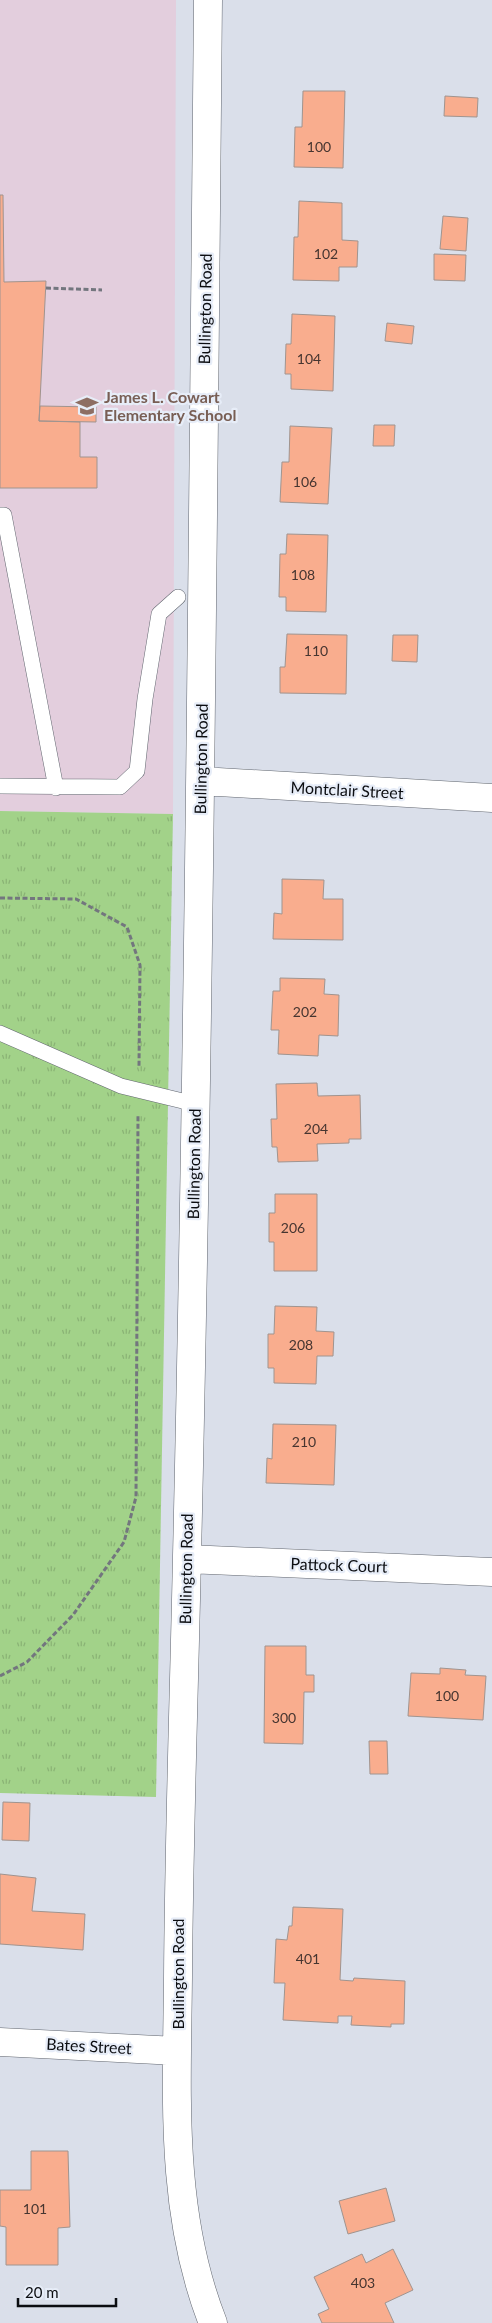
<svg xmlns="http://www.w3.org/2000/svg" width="492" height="2323" font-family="Lato,sans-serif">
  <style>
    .education { fill: #e3cedd }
    .park { fill: url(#park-tufts) }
    .building { fill: #f9ad8e; stroke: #a0948f }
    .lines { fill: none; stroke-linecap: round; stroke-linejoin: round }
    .lane-casing { stroke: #61666f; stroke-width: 16 }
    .street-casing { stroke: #61666f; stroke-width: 29 }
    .path { stroke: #73767e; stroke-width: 3; stroke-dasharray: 5 2.5; stroke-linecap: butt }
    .lane { stroke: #fff; stroke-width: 15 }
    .street { stroke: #fff; stroke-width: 28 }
    .labels { text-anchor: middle; stroke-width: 4.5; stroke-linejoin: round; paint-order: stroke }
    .number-label { font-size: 14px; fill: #463530 }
    .street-label { font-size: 16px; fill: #0b0d11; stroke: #e7edf8 }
    .education-label { font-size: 16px; font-weight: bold; fill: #785e54; stroke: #e7edf8; text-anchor: start }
  </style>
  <defs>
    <pattern id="park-tufts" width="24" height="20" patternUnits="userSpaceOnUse" patternTransform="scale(1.25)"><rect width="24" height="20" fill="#a2d289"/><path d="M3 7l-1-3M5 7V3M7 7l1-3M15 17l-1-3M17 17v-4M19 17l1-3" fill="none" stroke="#8ab375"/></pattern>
  </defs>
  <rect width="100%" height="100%" fill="#dadfea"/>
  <path class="education" d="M0,0H176L173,814L0,811Z"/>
  <path class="park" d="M0,811L173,814L156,1797L0,1793Z"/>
  <path class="building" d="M303,91H345L343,168L294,167L295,127H302Z
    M445,96L478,98L477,117L444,116Z
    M0,195H3L4,282L46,281L39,421L80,422V457H97V488H0Z
    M299,201L342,203V240L358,241L357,267H339V281L293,280L294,237H298Z
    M443,216L468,218L466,251L440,249Z
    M434,254L466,255L465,281L434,280Z
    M292,314L335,316L333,391L291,389V374H285L286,344H291Z
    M387,323L414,326L412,344L385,341Z
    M40,406L96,407V422L39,421Z
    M374,425H395L394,446H373Z
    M290,426L332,428L328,504L280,502L282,462H289Z
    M287,534L328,535L326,612L286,611V597H279L280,554H286Z
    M287,634L347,635L346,694L280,693V667H285Z
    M393,635H418L417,662L392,661Z
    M282,879L324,880L323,899H343V940L273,939L274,913L282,914Z
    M280,978L325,979L324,994L339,995L338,1036L319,1035L318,1056L278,1054L279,1030H271L273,991H280Z
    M317,1083L318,1096L360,1095L361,1139H349V1143L317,1144L318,1161L278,1162L277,1147H272L271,1119H277L276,1084Z
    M275,1194H317V1271H274V1242H269V1213H275Z
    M275,1306L317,1307L316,1331L334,1332L333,1356H317L316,1384L274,1383V1368H268V1334H274Z
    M273,1424L336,1425L334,1485L266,1483L267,1458L272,1459Z
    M265,1646H306V1675H314V1692H304L303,1744L264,1743Z
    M440,1668L466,1670L465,1675L486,1676L483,1720L408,1716L411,1673L440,1674Z
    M369,1741H387L388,1774H370Z
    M3,1802L30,1803L29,1841L2,1840Z
    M0,1874L36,1878L32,1911L85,1914L83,1950L0,1944Z
    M293,1907L343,1909L340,1980L353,1981L354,1978L405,1981L404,2024H391V2027L351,2025L352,2016H338V2023L283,2020L285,1983H274L276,1939L287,1940L289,1926H292Z
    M31,2151H68L70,2227L58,2228V2265H6V2227L0,2226V2190H31Z
    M386,2188L395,2221L348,2234L339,2201Z
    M393,2249L413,2290L385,2303L394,2323H322L318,2314L329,2309L314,2277L362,2254L366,2263Z"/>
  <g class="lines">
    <g class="lane-casing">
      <path id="lane" d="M0,515H4L56,788
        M0,786L120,787L137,771L145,699L159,614L178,597
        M0,1033L121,1086L195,1104"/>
    </g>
    <g class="street-casing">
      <path id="street" d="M208,0C203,519 199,1037 187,1556C184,1696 179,1836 178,1977C177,2093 169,2212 213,2323
        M201,781L492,798
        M187,1559L492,1572
        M0,2042L177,2051"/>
    </g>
    <path class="path" d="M46,288L102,290
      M0,898L76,899L127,927L140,965L139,1066
      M0,1676L27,1662L73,1615L124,1542L136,1497L138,1115"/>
    <use href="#lane" class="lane"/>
    <use href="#street" class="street"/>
  </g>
  <defs>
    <g id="school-bare" transform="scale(1.725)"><path d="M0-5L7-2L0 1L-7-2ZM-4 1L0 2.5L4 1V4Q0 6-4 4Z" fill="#8d6e63" stroke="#e7edf8" stroke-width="2.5" paint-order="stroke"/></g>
  </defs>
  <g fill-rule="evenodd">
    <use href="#school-bare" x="87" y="406"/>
  </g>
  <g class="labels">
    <g class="number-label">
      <text x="319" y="152">100</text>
      <text x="326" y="259">102</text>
      <text x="309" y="364">104</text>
      <text x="305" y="487">106</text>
      <text x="303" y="580">108</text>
      <text x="316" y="656">110</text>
      <text x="305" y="1017">202</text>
      <text x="316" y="1134">204</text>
      <text x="293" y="1233">206</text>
      <text x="301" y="1350">208</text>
      <text x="304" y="1447">210</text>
      <text x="447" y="1701">100</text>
      <text x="284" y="1723">300</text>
      <text x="308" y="1964">401</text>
      <text x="35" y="2214">101</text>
      <text x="363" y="2288">403</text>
    </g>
    <g class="street-label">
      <text transform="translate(205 309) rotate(-89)" y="6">Bullington Road</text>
      <text transform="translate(201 759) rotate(-89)" y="6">Bullington Road</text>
      <text transform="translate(347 790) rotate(3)" y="6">Montclair Street</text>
      <text transform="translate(194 1164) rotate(-89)" y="6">Bullington Road</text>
      <text transform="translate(339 1565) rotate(2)" y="6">Pattock Court</text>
      <text transform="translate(186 1569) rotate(-89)" y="6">Bullington Road</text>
      <text transform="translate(178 1974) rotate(-90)" y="6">Bullington Road</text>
      <text transform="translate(89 2046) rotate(3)" y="6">Bates Street</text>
    </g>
    <g class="education-label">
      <text x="104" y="403">James L. Cowart<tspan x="104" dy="18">Elementary School</tspan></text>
    </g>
  </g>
  <path d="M18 2298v8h98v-8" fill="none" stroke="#0b0d11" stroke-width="2.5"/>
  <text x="25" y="2298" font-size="15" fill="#0b0d11" stroke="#e7edf8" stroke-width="4" paint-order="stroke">20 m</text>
</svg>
